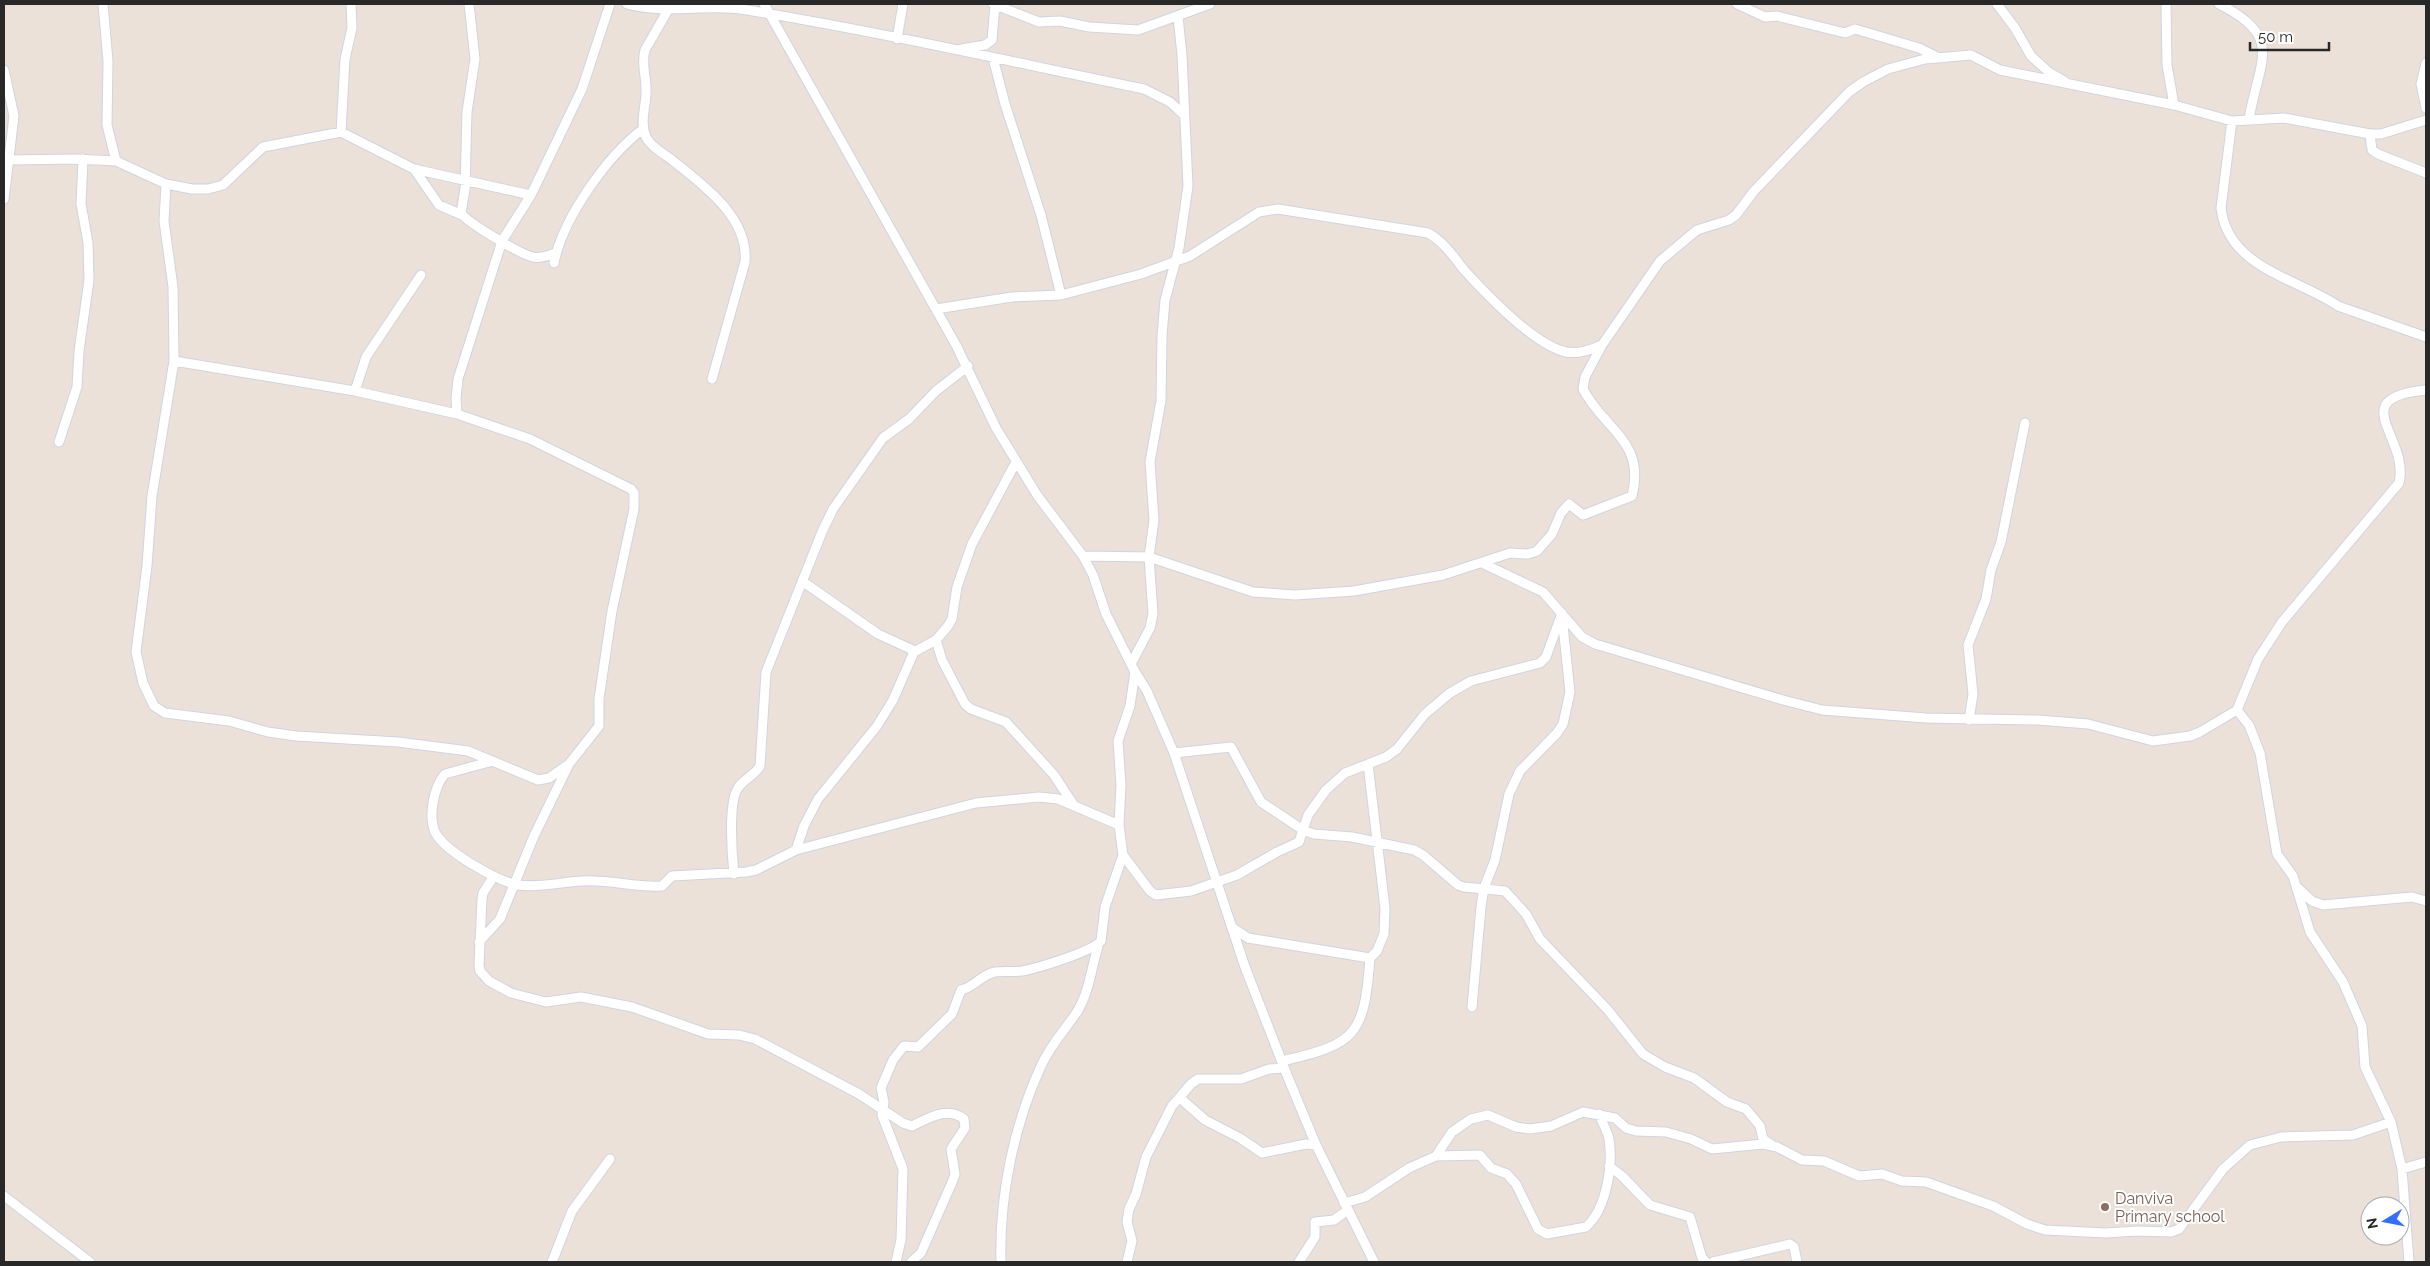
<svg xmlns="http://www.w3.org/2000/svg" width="2430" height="1266" font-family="Raleway,sans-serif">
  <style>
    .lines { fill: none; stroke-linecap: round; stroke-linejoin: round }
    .street-casing { stroke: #ced4e2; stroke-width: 11 }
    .street { stroke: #fff; stroke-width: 9 }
    .education-dot { fill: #8d6e63; stroke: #fff; stroke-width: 2 }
    .labels { text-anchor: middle; stroke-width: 4; stroke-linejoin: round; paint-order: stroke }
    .education-label { font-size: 16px; fill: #785e54; stroke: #fff; text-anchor: start }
  </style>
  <rect width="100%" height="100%" fill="#ece1d8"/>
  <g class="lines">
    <g class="street-casing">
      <path id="street" d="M103,4L108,61L107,125L116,161
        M469,4L475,59L467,112L465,189L461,213C466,222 522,255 533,257C541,259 549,255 556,253
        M627,4C666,15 707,3 747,10C881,32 1012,62 1144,89L1170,102L1184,115
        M764,4L956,345L996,428L1037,495L1083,556L1093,575L1106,614L1135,672L1147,691L1174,753L1245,967L1287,1075L1316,1145L1374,1262
        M993,4L1039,22L1060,21L1089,27L1138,30L1210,4
        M1737,4L1765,17L1777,16L1845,33L1855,29L1919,48L1939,58
        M1997,4L2015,28L2031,56L2050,73L2064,81
        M2166,4L2167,65L2174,105
        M2219,4C2285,37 2259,60 2249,119
        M668,10L645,50C641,63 646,75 646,88C647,105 639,121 646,137C651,147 664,154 672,160C703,185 749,217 745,262L712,379
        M897,39L903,4
        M962,49L985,45L992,40L995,5
        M993,58L1005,104L1041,215L1061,295
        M2426,63L2421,84L2426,108
        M4,70L14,116L4,199
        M2232,121L2221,208C2228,268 2297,278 2338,306L2426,337
        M341,132L345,59L352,28L351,4
        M2370,134L2372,150L2378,154L2426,173
        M9,160L76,159L116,161L166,184L192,189H208L223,185L263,147L341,132L414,169L531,195
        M414,169L439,205L462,215
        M166,184L164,221L173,287L174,361L152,496L147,566L136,652L143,683L154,706L165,713L229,721L268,732L296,736L398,742L468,751L538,780L549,778L569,764
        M554,263C563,218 607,156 643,129
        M936,309L1012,297L1061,295L1141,274L1190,256L1259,212L1278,209L1428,233C1443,241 1454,257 1465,271C1487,295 1534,345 1566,352C1579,354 1590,350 1602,345
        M174,361L355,391L457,414L530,439L631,489L634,493V509L612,611L599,699V726L569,764L534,836L500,919L479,942
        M355,391L366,357L421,275
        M457,414L456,398L458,379L502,241L531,195L582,89L610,4
        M59,442L77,387L79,351L89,280L88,243L81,204L83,159
        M1083,556L1149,557L1253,592L1295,595L1354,591L1443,575L1510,553L1528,554L1537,551L1552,534L1561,513L1569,504L1583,515L1632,496C1646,441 1604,430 1583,389L1585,377L1602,345L1660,261L1697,230L1729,220L1736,215L1754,191L1849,92L1863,82L1888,69L1925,59L1971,55L2000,70L2174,105L2232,121L2284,118L2370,134H2381L2426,120
        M1482,563L1543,592L1582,637L1595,644L1783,700L1822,710L1926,718L2038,720L2088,724L2153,741L2190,736L2200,732L2237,710L2258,659L2282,622L2399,483C2410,437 2343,398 2426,390
        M802,581L878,634L915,651
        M936,640L942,660L965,704L971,709L1006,722L1054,775L1073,804
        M1131,664L1150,628L1153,614L1149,557L1154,520L1150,462L1161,401L1162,336L1165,300L1179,248L1188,186L1182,55L1178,17
        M2237,710L2249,725L2260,753L2277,854L2293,876L2310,932L2343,982L2362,1026L2365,1067L2391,1122L2402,1169L2409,1262
        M1969,720L1973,694L1968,645L1986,599L1991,570L2001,542L2025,423
        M1174,753L1231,747L1261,802L1303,830L1314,834L1352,837L1414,850L1423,855L1458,885L1464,887L1505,891L1526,914L1540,939L1607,1009L1643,1054L1665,1067L1694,1078L1727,1102L1746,1109L1760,1126L1763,1139L1772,1145
        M493,761L445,774C434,786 428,816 435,832C444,851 497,881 518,885C541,888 560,882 582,881C609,879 636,888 662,886L672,876L746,872L756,870L796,850L976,803L1039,797L1058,799L1119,825
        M796,850L804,826L818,799L877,726L893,700L914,652L936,640L948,626L952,619L957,587L972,544L1016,462
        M1123,855L1150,891L1156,895L1191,891L1237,875L1277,852L1299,842L1308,815L1326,790L1345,773L1386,757L1397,749L1425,714L1450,693L1471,681L1540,663L1546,657L1562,613
        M734,874C732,856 728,802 738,788C744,779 755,775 760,766L766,672L822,532L833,509L883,438L909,419L936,391L968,366
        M494,876L483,893L482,899L479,965L480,971L489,981L511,993L546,1002L581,997L632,1007L708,1034L739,1035L755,1039L859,1094L903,1123L912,1126C928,1118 948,1106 964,1119L965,1128L951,1149L955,1174L953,1180L921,1253L911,1262
        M2297,887L2312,901L2323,905L2412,897L2426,901
        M1233,928L1248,938L1370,958
        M1472,1007L1481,907L1484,888L1495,860L1509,794L1520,771L1557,733L1563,724L1570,692L1562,616
        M1282,1061C1357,1044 1364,1035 1370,958L1377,951L1384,934L1385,908L1368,764
        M1180,1098L1205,1120L1240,1138L1262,1153L1306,1144L1316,1145
        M1436,1156L1480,1155L1491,1168L1507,1174L1516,1184L1538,1229L1547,1234L1586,1227C1607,1208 1613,1165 1609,1139C1607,1130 1602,1122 1599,1114
        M1609,1166L1622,1176L1650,1205L1690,1217L1702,1258L1706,1262
        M2402,1169L2426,1162
        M4,1196L90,1262
        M1344,1203L1365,1197L1409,1168L1436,1156L1452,1132L1471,1119L1488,1115L1516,1127L1530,1129L1551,1126L1583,1112L1615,1118L1626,1128L1636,1131L1666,1132L1691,1139L1712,1149L1763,1144L1777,1147L1802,1160L1824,1161L1859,1176L1882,1174L1902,1181L1926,1182L1993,1206L2027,1224L2045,1230L2106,1233L2136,1231L2171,1232L2179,1229L2223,1169L2250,1145L2281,1137L2353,1135L2391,1122
        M552,1262L572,1211L610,1159
        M896,1262L901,1240L903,1169L882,1115L884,1102L881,1088L893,1060L904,1046L918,1047L952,1014L961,990C974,987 981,975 995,972C1003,971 1013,972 1022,971C1038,968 1091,952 1101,941L1105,907L1123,855L1119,825L1121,785L1118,741L1130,706L1135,672
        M1001,1262C999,1197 1014,1125 1041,1066C1051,1044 1064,1031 1077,1012C1089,993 1092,965 1099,943
        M1127,1262L1132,1241L1127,1222L1129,1209L1136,1194L1146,1157L1172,1106L1191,1084L1198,1079H1241L1269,1069L1284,1068
        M1299,1262L1315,1237V1222L1334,1220L1348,1210
        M1713,1262L1790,1244L1794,1247L1797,1262"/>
    </g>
    <use href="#street" class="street"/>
  </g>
  <circle class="education-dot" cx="2105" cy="1207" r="5"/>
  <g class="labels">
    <g class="education-label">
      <text x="2115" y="1204">Danviva<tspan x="2115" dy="18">Primary school</tspan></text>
    </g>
  </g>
  <rect width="2430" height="1266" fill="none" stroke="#282828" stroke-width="10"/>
  <g transform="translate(2385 1221) rotate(260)"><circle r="24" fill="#ffffff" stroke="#a9a9a9"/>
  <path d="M0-4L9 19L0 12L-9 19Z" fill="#326eff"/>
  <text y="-8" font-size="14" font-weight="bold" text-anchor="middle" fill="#282828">N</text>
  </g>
  <path d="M2250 42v8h79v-8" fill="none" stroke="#282828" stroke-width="2.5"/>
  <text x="2258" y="42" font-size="15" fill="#282828" stroke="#ffffff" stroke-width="4" paint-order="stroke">50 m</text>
</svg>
